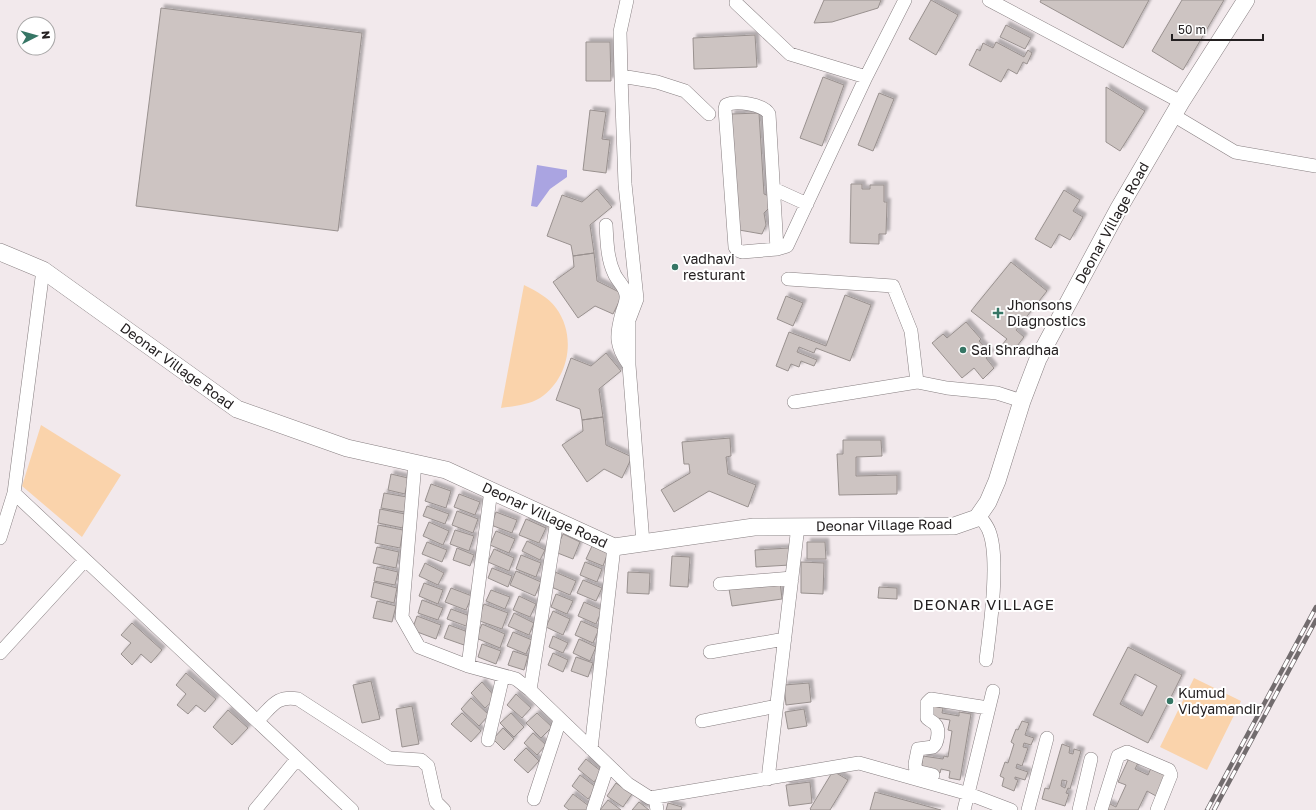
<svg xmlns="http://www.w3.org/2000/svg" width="1316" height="810" font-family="'Golos Text',sans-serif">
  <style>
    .green { fill: #fad3ab }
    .water { fill: #aaa4e1 }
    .building { fill: #cdc4c2; stroke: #99918f; fill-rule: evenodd; filter: url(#shadow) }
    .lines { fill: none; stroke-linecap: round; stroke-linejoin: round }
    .minor-casing { stroke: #877f81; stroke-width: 14 }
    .major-casing { stroke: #877f81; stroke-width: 18 }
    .minor { stroke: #fff; stroke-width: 13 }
    .major { stroke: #fff; stroke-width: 17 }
    .rail-casing { stroke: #726c6e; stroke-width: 4.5 }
    .rail { stroke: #fff; stroke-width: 3; stroke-dasharray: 9; stroke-linecap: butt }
    .poi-dot { fill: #367665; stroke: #fff; stroke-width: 1.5 }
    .labels { text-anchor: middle; stroke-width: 4; stroke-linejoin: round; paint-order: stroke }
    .street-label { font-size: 14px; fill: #242021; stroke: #fff }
    .poi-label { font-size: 14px; fill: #242021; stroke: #fff; text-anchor: start }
    .neighbourhood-label { font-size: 15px; letter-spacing: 1px; fill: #242021; stroke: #fff }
  </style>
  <defs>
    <filter id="shadow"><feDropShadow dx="3.5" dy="-3.5" stdDeviation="1" flood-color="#0004"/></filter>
  </defs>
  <rect width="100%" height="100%" fill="#f2e9ec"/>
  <path class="green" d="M524,285C536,291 548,297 556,308C577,336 569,379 540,398C528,405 515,406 501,408Z
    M41,425L121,475L82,537L22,486Z
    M1194,678L1241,701L1207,770L1160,747Z"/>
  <path class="water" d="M537,165L567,170V177L550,189L537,207L531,206Z"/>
  <path class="building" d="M824,0H881L878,8L832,22L814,23Z
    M931,0L958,15L936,55L909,39Z
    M1041,0H1149L1123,48L1040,2Z
    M1182,0H1224L1183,70L1152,51Z
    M161,8L362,33L338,231L136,206Z
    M1006,25L1031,38L1025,49L1000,37Z
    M755,35L757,67L694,69L693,38Z
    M586,42H610L611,81H586Z
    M996,42L1024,57L1028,50L1032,53L1027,64L1023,62L1017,74L1008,69L1001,82L969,65L977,49L980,51L983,43L993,48Z
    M823,77L844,85L822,146L800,138Z
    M1106,87L1145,111L1120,151L1106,142Z
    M879,93L894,99L873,151L858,145Z
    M590,110L606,112L602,139L610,140L606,173L583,170Z
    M759,113L764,194L772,197L771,206L764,213L766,225L762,234L739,230L731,114Z
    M851,184H862V189H870V185H884V202H887L886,234H879V244L850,243Z
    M597,189L612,207L590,225L594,253L573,256L571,245L547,236L562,195L582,202Z
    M1064,190L1080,200L1073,211L1083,217L1070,240L1059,234L1051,248L1035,239Z
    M594,253L597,281L623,294L613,314L595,306L578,318L553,282L574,267L573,256Z
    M1011,262L1047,291L1016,330L1024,337L1011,354L1001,346L1007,339L971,311Z
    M845,295L871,305L850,361L816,348L814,353L799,347L797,352L817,360L814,366L801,361L799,367L791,364L788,371L776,366L789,332L826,346Z
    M786,296L803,303L793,326L777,319Z
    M966,322L981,339L979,341L991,354L986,358L994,368L983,379L974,368L962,378L932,343L943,334L947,338Z
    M606,353L621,371L599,389L603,417L582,420L580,409L556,400L571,358L591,366Z
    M603,417L606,445L632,457L622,478L604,469L587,482L562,445L583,431L582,420Z
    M730,438L731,456L726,457L728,474L756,485L748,507L709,491L674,512L661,490L690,473L689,464H684L682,442Z
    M843,440H881L882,456L856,457V476L897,475V494L839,495L837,454H843Z
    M391,474L408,478L405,494L388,490Z
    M431,484L451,491L446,508L425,501Z
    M384,493L407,497L404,512L381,508Z
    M459,494L480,502L475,515L454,507Z
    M427,506L449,514L445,524L423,516Z
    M380,509L405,514L403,528L378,523Z
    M457,511L478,519L473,533L452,525Z
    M496,512L517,520L512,533L491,525Z
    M526,519L546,528L539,543L519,535Z
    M429,522L449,531L443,545L423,536Z
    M378,525L403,530L400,548L375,543Z
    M455,530L474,536L469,551L450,544Z
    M496,531L515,539L509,553L490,545Z
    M563,534L580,542L573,559L555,552Z
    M527,541L545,550L540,560L522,551Z
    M427,542L447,550L442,562L422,554Z
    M807,542H825L826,559H807Z
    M592,546L608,553L603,566L586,559Z
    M377,547L399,552L396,568L373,563Z
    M457,548L474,555L470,566L453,560Z
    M789,548L790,565L756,567L755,550Z
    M494,549L514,558L509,571L488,562Z
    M521,555L541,563L536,577L516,569Z
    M672,556L690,557L688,587L670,586Z
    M585,562L602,569L597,582L580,575Z
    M801,562L824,563L823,594L801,593Z
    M425,563L444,573L438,585L419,576Z
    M377,567L398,572L395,585L374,581Z
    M492,568L512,576L508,587L488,578Z
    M516,571L541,582L535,596L510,585Z
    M555,572L576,581L570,595L549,586Z
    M628,572L650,573L649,594L627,593Z
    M583,580L602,588L596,601L577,593Z
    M374,582L397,588L394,603L371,597Z
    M780,582L782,599L732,606L729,589Z
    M424,583L443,590L438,604L419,596Z
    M879,587L897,588V599L878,598Z
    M451,588L472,596L466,610L445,602Z
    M491,590L510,597L505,609L486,601Z
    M556,594L573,601L567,614L551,607Z
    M519,596L536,604L530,617L513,610Z
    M422,600L443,608L438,620L418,613Z
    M377,601L396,606L392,622L373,618Z
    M584,602L602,610L596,624L578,616Z
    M484,604L508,613L502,629L477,620Z
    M451,609L470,616L466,626L447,619Z
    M553,611L570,619L563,635L546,627Z
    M514,613L534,623L529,635L508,626Z
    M417,616L441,625L436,639L412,630Z
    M581,621L599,629L593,643L575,635Z
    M132,623L162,650L151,663L141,654L132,665L121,654L131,643L121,635Z
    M482,624L505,634L500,648L476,638Z
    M449,625L468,632L464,645L444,638Z
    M513,632L532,640L526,654L507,646Z
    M553,636L568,643L563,653L549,647Z
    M579,639L596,647L590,661L573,653Z
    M482,644L501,651L496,664L478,657Z
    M1128,647L1182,675L1148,743L1093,715ZM1135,674L1157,686L1142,716L1120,704Z
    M513,651L528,656L524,670L508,665Z
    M553,653L568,660L563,672L548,665Z
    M576,657L593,663L588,677L571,671Z
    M186,673L216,699L205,712L196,705L188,714L177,705L186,694L176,685Z
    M371,681L380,719L362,723L353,685Z
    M482,682L496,698L485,708L471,693Z
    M809,683L811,702L786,705L784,685Z
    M516,694L531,708L522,718L507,705Z
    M471,698L489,715L479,726L461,709Z
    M412,706L419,744L402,747L396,709Z
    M932,706L943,708L942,713L959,716V712L971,714L960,780L949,778L950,771L941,769L940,773L921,770L923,756L943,759L944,756L948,757L952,731L948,730L950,720L930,717Z
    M804,709L807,726L788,729L785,712Z
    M228,710L248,728L232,745L213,727Z
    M462,713L481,731L471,742L451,724Z
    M511,713L524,727L514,737L500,723Z
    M537,713L552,727L541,738L526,723Z
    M1022,721L1029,723L1025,735L1034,738L1031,745L1024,743L1023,747L1028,748L1022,766L1017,764L1016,768L1028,772L1025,780L1015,777V779L1018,780L1014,791L1002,786L1004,778L1000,776L1005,762L1008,763L1014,744L1011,742L1016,729L1018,730Z
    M503,728L514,739L504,750L493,739Z
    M533,733L546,745L537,755L524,743Z
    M1062,744L1070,747L1069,753L1073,754L1074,749L1081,751L1070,789L1068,788L1066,793L1069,794L1065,806L1042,799L1045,788L1049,789ZM1062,780L1067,781L1065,788L1061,786Z
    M526,748L539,761L528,773L514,760Z
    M1129,758L1138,763L1135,769L1148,775L1151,768L1165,775L1156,796L1147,791L1138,810H1105L1108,803L1116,807L1126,785L1118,782Z
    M586,759L602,772L594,782L578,769Z
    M833,771L848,780L830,810H811L810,809Z
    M580,775L597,788L588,799L572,786Z
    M810,782L812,803L789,806L786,785Z
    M616,783L632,794L623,807L607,796Z
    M875,792L941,810H870Z
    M573,794L589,806L586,810H569L564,806Z
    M608,800L621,810H600Z
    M639,802L649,810H632Z
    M668,803L682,807L681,810H666Z"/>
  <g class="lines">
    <g class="minor-casing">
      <path id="minor" d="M627,0L620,32L621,76L625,184L637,299L629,320V365L643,543
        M989,0L1181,102
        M736,3L790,54L866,77
        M621,76L657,82L685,91L709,114
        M1173,115L1235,152L1316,166
        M774,189L807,204
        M606,225C607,241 607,258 614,273C617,281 625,286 626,295C627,300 624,307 622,313C616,335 615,345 629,365
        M777,249L769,114C763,104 736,100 726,105L725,109L735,247L737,250L742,252L777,249L787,246L866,77L905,0
        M43,270L14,493L352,810
        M788,279L893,286L911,331L917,382L947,388L997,393L1022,401
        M794,402L917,382
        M415,463L402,617L419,647L468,666L516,679L530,690L628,784L650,798L859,763L969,794L1011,810
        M979,515C982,520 987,525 989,531C1000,558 990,629 986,660
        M0,538L14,493
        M720,584L792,578
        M710,652L785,639
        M0,653L85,560
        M468,666L491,490
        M530,690L557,520
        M257,721C272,707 276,695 298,699L389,758L421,760L428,766L436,802L444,810
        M702,721L777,706
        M488,740L503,676
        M591,749L614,547
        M933,775L916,771L915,764L918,749L933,747C938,743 940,729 935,724C933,722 929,720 927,718V703L931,699L988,708
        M768,779L798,526
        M655,797L657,810
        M534,799L560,720
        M255,810L297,759
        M593,810L608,765
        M964,810L993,691
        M1028,810L1047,738
        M1079,810L1091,759
        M1101,810L1118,756L1127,752L1169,770L1171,775L1157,810"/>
    </g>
    <g class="major-casing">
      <path id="major" d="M0,252L43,270L237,409L347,448L446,470L614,547L754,527L954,526L977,518L988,502L997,481L1022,401L1038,359L1119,208L1181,102L1246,0"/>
    </g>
    <use href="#minor" class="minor"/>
    <use href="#major" class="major"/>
    <g class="rail-casing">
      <path id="rail" d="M1207,810L1316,607
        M1214,810L1316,620"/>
    </g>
    <use href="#rail" class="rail"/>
  </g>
  <g class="poi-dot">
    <circle cx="675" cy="267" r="4"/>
    <path d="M996 307h4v4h4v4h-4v4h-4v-4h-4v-4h4z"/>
    <circle cx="963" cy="350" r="4"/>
    <circle cx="1170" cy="701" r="4"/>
  </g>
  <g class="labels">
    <g class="street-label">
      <text transform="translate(1112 223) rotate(-61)" y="5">Deonar Village Road</text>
      <text transform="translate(177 366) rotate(36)" y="5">Deonar Village Road</text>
      <text transform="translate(545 515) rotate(25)" y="5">Deonar Village Road</text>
      <text transform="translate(884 525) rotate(-1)" y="5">Deonar Village Road</text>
    </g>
    <g class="poi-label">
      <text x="683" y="264">vadhavi<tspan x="683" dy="16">resturant</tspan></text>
      <text x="1007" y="310">Jhonsons<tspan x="1007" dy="16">Diagnostics</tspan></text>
      <text x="971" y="355">Sai Shradhaa</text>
      <text x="1178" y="698">Kumud<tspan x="1178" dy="16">Vidyamandir</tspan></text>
    </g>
    <g class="neighbourhood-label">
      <text x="984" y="610">DEONAR VILLAGE</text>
    </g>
  </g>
  <g transform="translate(36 36) rotate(84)"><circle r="19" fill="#ffffff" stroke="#a7a6a6"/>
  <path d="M0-3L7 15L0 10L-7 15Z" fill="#367665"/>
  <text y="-6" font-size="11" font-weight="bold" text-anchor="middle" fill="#242021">N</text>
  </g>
  <path d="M1172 34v6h91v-6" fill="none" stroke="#242021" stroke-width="2"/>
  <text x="1178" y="34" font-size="12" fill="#242021" stroke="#ffffff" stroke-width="3" paint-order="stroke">50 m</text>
</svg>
